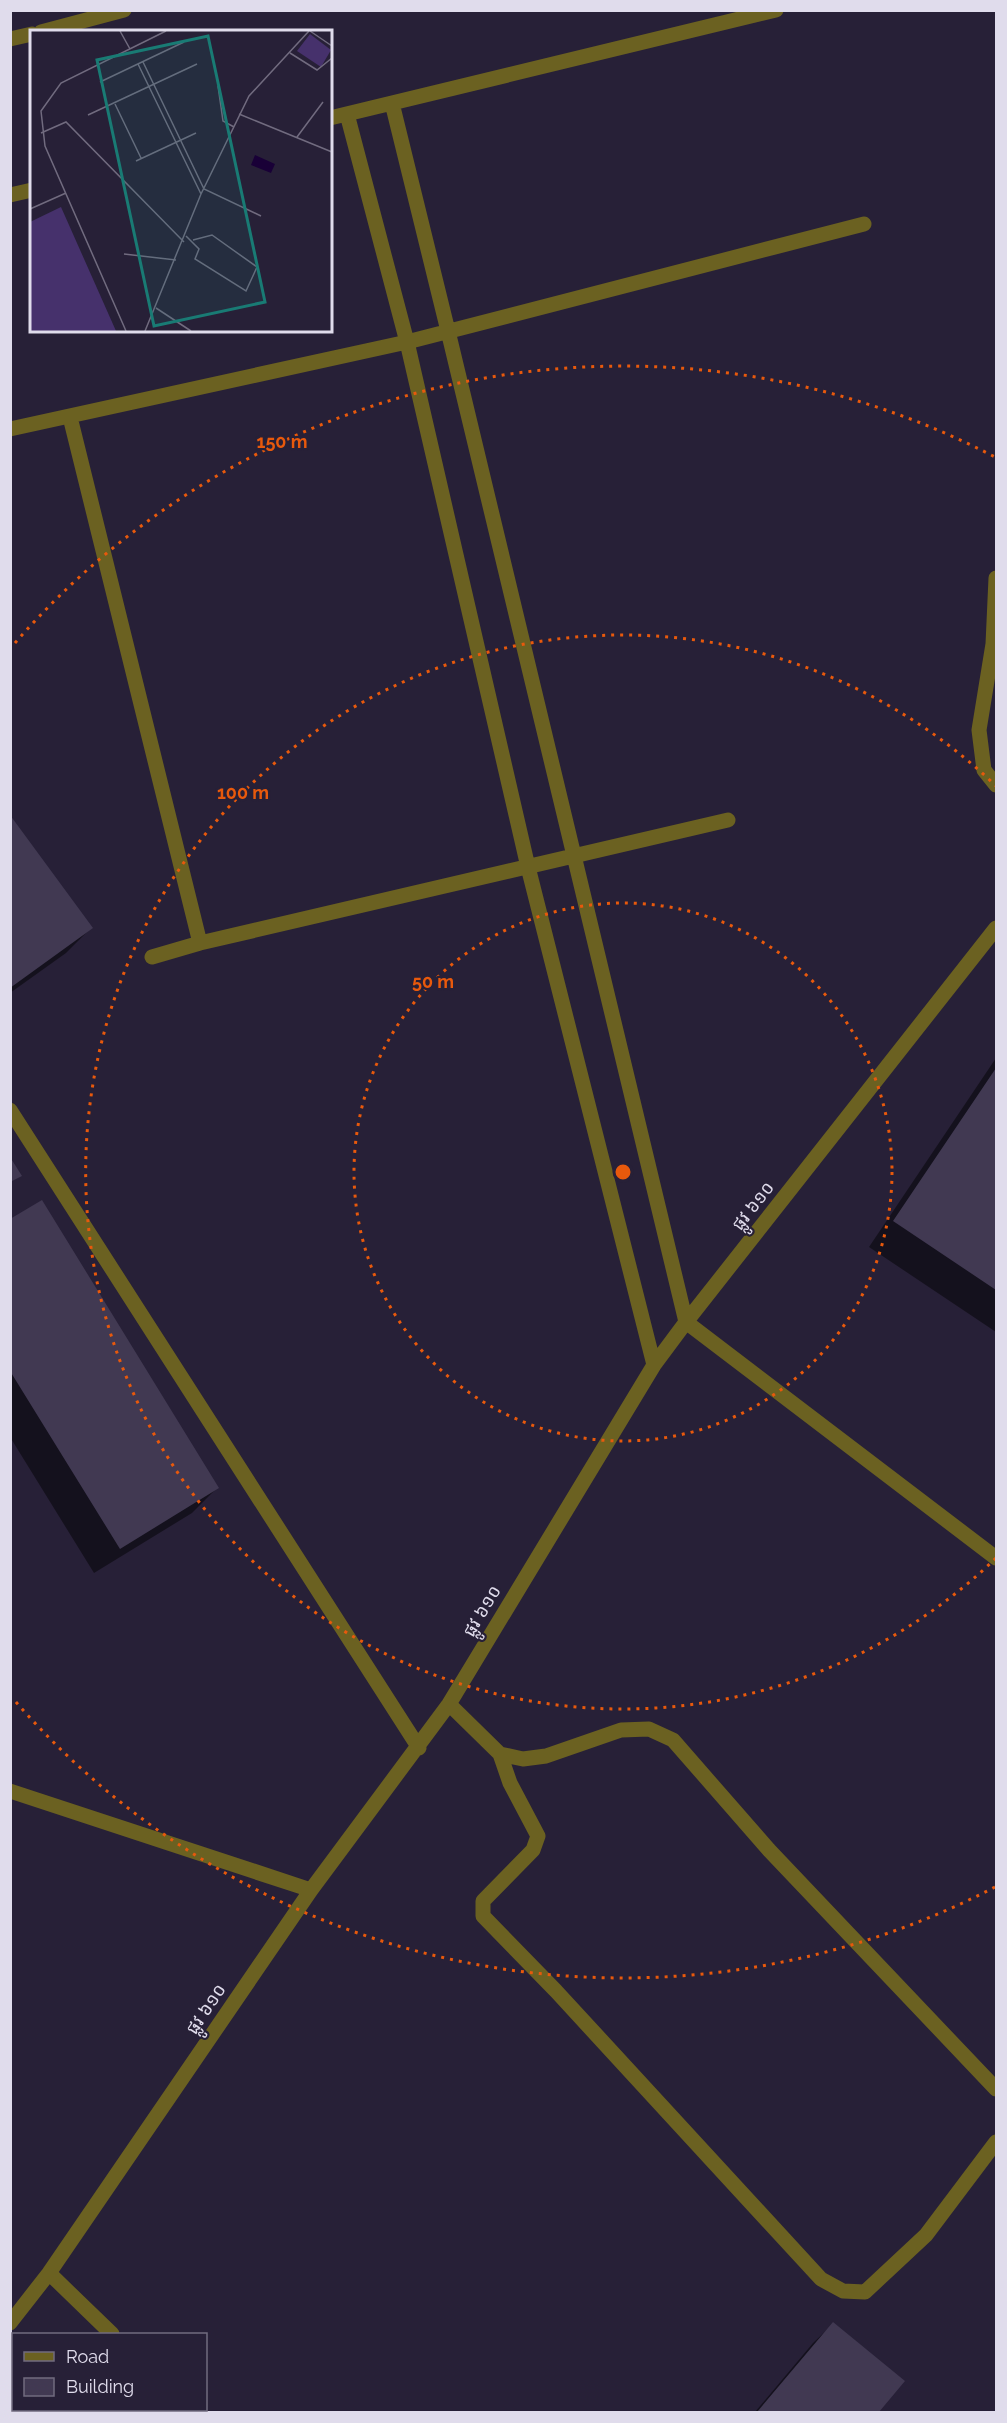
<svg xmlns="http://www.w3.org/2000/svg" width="1007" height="2423" font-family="Raleway,'Noto Sans Khmer',sans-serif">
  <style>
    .shadow { fill: #0007 }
    .building { fill: #413952 }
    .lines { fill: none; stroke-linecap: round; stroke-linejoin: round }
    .minor { stroke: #6b6121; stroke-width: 15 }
    .ring { fill: none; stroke: #e8590c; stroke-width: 3; stroke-dasharray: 3 6 }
    .labels { text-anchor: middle; stroke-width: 4.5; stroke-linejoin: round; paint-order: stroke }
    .street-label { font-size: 18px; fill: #e0dcec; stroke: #272037 }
    .inset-road { fill: none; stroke: #716b7f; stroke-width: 1.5 }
    .view { fill: #197b74; fill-opacity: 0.15; stroke: #197b74; stroke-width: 3 }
    .inset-edge { fill: none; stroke: #e0dcec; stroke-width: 3 }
    .centre { fill: #e8590c; stroke: #272037; stroke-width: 3 }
    .ring-label { font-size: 18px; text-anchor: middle; font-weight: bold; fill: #e8590c; stroke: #272037; stroke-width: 4.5; stroke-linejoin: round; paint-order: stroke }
  </style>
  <rect width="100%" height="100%" fill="#272037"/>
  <path class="shadow" d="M10,818L91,928L66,953L10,993Z
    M996,1058V1332L869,1247Z
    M10,1221L217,1488L192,1513L94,1573L10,1437Z
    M833,2324L903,2381L877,2412H755L813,2343Z"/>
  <path class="building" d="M10,815L93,928L10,988Z
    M996,1068V1290L893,1221Z
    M10,1157L22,1176L10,1182Z
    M42,1200L219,1488L120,1549L10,1371V1219Z
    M833,2322L905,2381L879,2412H757Z"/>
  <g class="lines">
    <path class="minor" d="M41,32L124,10
      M10,39L32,34
      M392,103L448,331L686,1322L996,1558
      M347,114L407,342L528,867L654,1365
      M330,118L776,10
      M10,195L32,190
      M70,417L200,943
      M10,429L407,342L864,224
      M996,578L993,644L979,730L984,770L996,785
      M152,957L200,943L728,820
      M10,1110L419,1748
      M449,1704L500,1754L510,1783L538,1836L533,1850L483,1901V1916L556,1991L821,2279L843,2291L865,2292L926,2235L996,2142
      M500,1754L523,1759L546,1756L621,1730L649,1729L673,1740L769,1850L996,2089
      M10,1791L311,1890
      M49,2273L112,2334
      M10,2323L49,2273L311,1890L449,1704L654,1365L686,1322L996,928
      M189,2410L192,2412"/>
  </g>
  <g class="ring">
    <circle cx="623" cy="1172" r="269"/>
    <path d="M996 1558A537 537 0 1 1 996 786"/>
    <path d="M995 1887A806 806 0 0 1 15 1701M15 643A806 806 0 0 1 995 457"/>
  </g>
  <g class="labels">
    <g class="street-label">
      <text transform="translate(753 1206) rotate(-52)" y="6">ផ្លូវ ៦១០</text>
      <text transform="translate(482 1611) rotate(-59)" y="6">ផ្លូវ ៦១០</text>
      <text transform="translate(206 2009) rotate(-56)" y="6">ផ្លូវ ៦១០</text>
    </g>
  </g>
  <g transform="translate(30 30)">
    <rect width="302" height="302" fill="#272037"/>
    <path d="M280,4L301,20L291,37L267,21ZM31,177L86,301H0V192Z" fill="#46316c"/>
    <path d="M225,125L245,134L241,143L221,135Z" fill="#190037"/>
    <path class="inset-road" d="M90,1L100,19M280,1L302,16M260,23L287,40L302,28M113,32L174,159L231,186M108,34L171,164M70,52L154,12M188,56L193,91L204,97M85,74L111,128M209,84L302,122M58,85L167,34M11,103L36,92L154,212M267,107L293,72M106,131L166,103M0,179L36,163M156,206L169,219L165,229L216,261L227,237L182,205L163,210M94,224L146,230M126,278L161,301M96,301L15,116L11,81L31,53L136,1M115,301L171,164L219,66L279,1"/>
    <path class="view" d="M178,6L235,272L124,296L67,30Z"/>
    <rect width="302" height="302" class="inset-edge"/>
  </g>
  <circle cx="623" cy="1172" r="9" class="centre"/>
  <g class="ring-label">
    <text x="282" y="448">150 m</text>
    <text x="243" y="799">100 m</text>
    <text x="433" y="988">50 m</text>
  </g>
  <rect width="1007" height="2423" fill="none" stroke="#e0dcec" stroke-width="24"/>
  <rect x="12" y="2333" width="195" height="78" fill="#272037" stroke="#716b7f" stroke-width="1.5"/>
  <rect x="24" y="2352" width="30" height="9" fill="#6b6121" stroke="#716b7f" stroke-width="1.5"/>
  <text x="66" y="2363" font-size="18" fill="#e0dcec">Road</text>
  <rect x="24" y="2378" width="30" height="18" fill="#413952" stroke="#716b7f" stroke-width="1.5"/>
  <text x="66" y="2393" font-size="18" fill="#e0dcec">Building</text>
</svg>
